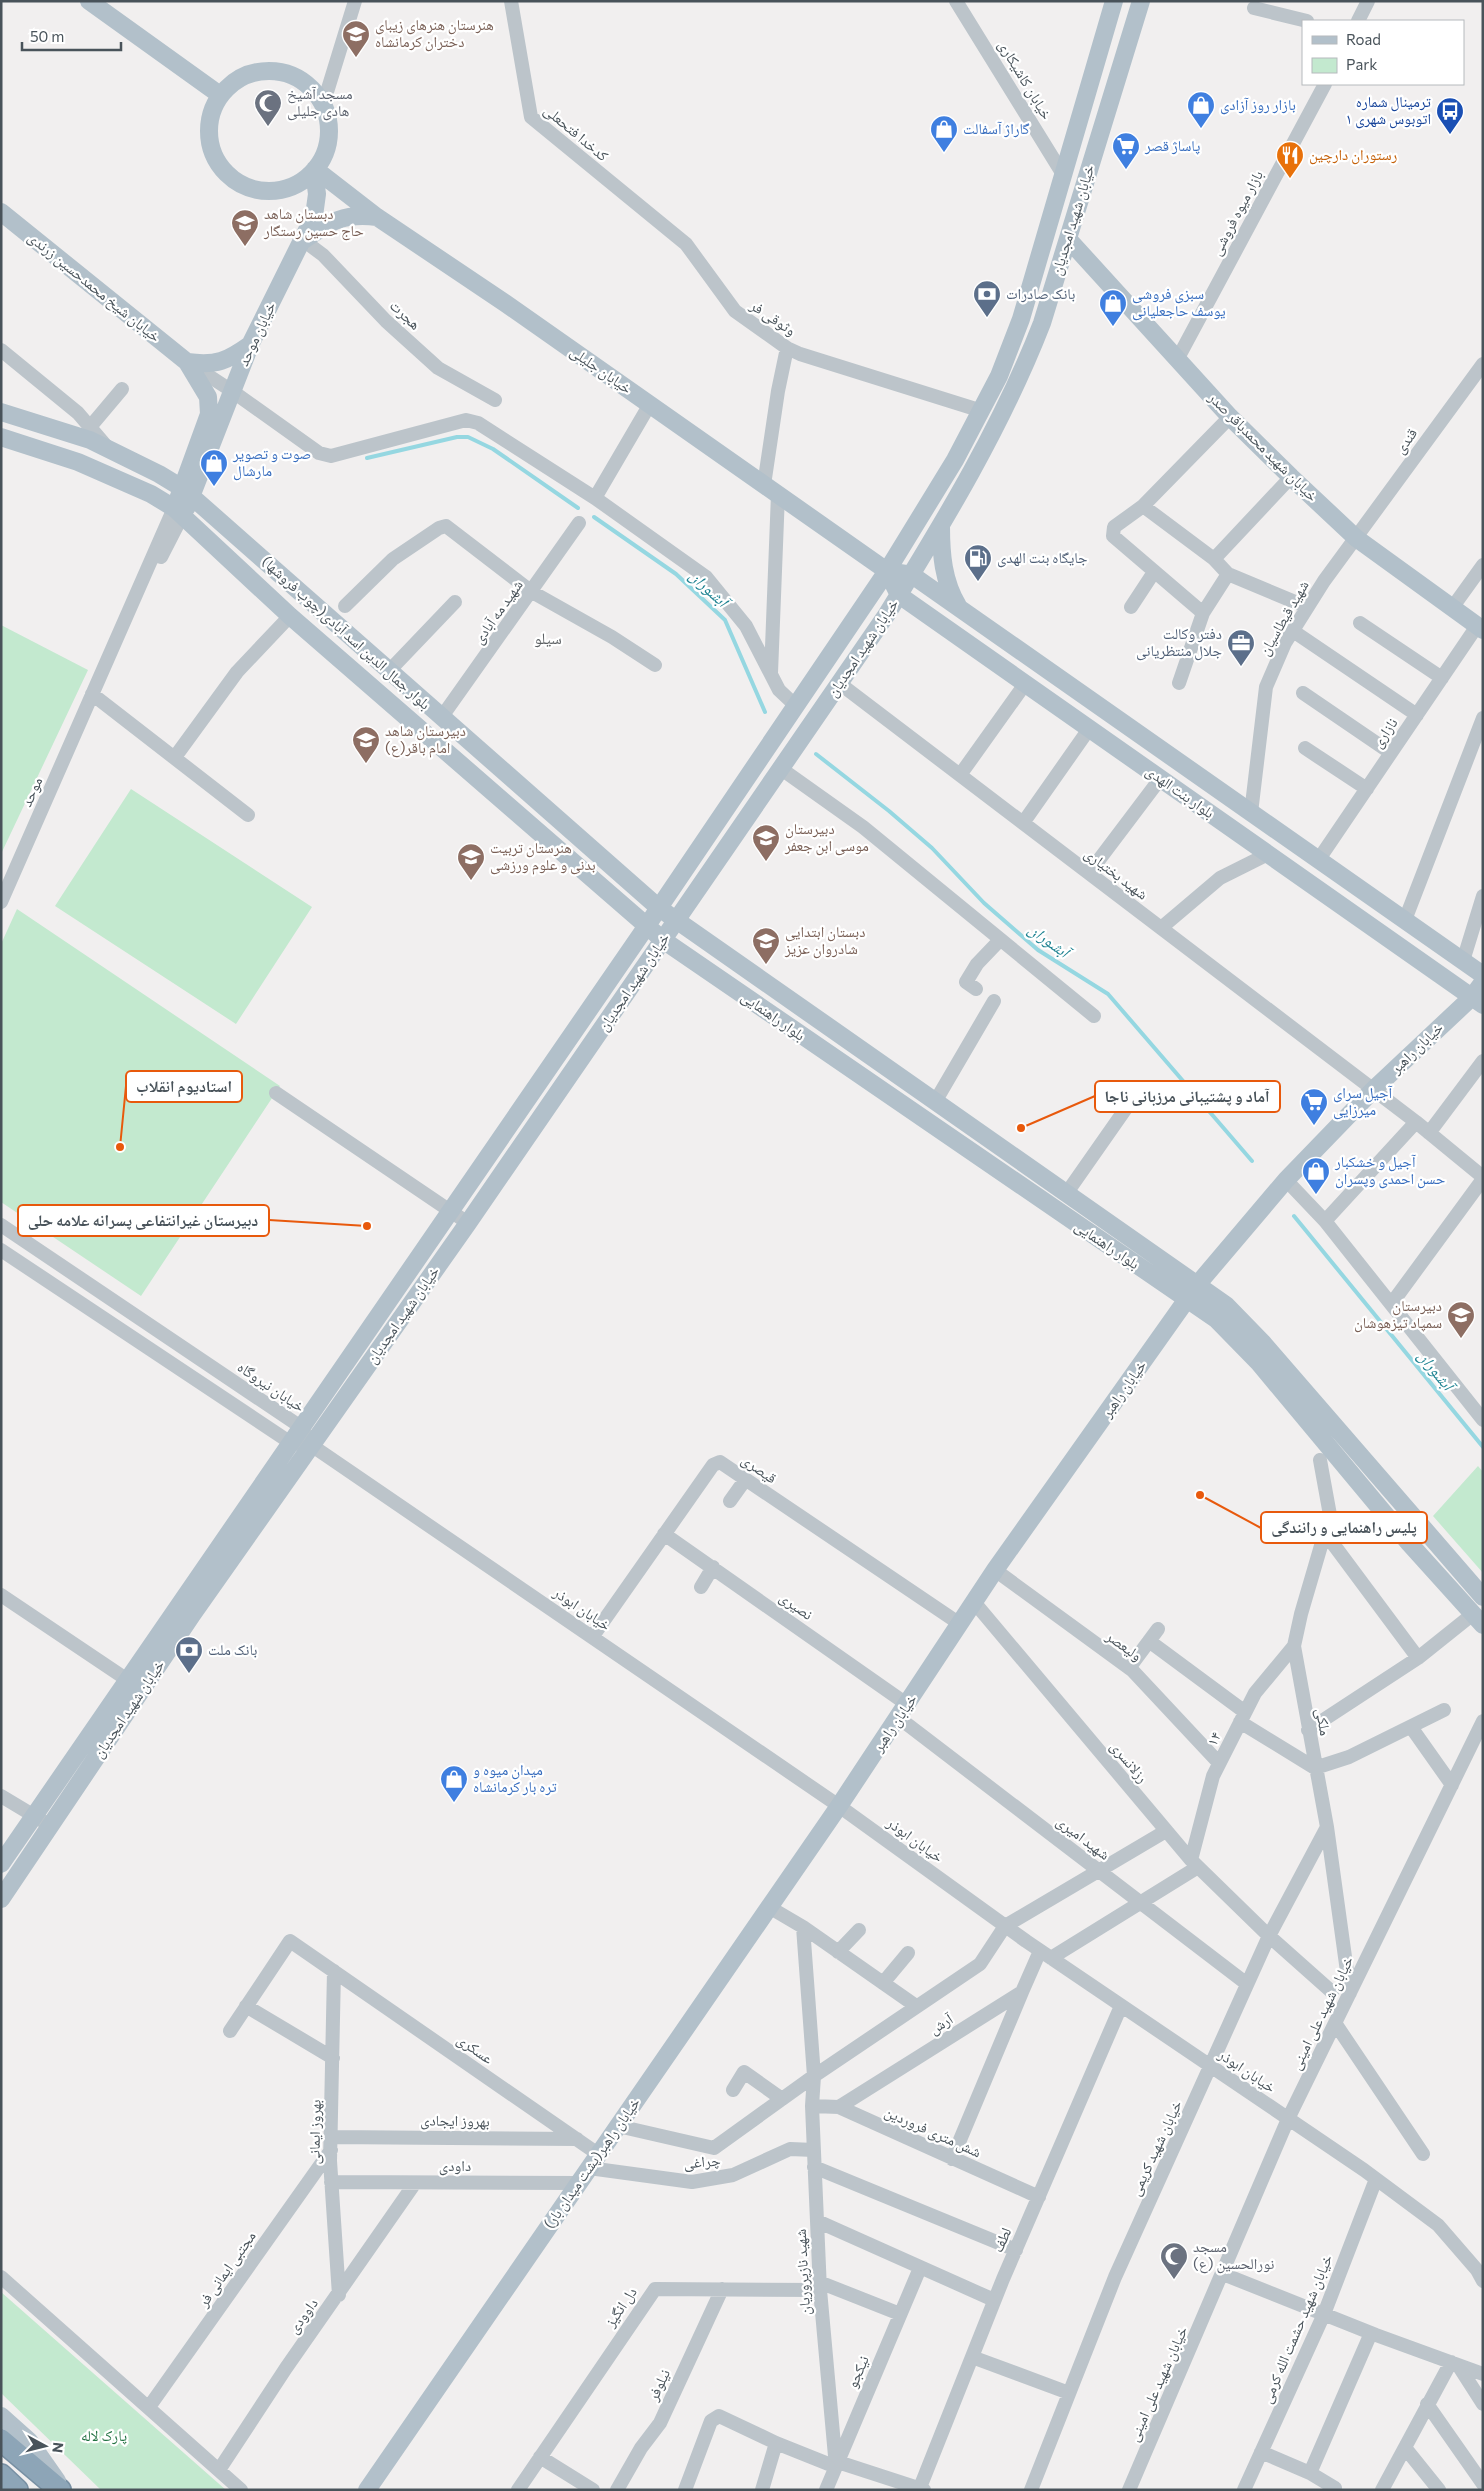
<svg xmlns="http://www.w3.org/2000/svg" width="1484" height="2491" font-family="Commissioner,'Noto Naskh Arabic',sans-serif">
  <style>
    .green { fill: #c3e9cf }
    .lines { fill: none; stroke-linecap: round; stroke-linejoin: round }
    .stream { stroke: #95d7e1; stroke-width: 4 }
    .highway-casing { stroke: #7890a3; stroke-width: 24 }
    .minor { stroke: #bcc4ca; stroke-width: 14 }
    .major { stroke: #b2c0ca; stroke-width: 18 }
    .highway { stroke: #8da5b7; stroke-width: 21 }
    .labels { text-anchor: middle; stroke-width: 4.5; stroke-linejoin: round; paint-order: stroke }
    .education-label { font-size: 15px; fill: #785e54; stroke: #fff; text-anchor: start }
    .street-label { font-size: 15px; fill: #49535a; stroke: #fff }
    .worship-label { font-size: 15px; fill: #5b616d; stroke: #fff; text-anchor: start }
    .transit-label { font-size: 15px; fill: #164399; stroke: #fff; text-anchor: end }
    .shop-label { font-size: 15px; fill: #366cbe; stroke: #fff; text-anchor: start }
    .food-label { font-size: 15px; fill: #c56008; stroke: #fff; text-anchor: start }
    .service-label { font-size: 15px; fill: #4e5e75; stroke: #fff; text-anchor: start }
    .park-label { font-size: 15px; fill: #237344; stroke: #fff }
    .water-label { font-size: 16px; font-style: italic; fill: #1d8291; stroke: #fff }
    .neighbourhood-label { font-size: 16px; fill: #5c6063; stroke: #fff }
    .leader { fill: none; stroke: #e8590c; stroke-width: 2 }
    .callout-dot { fill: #e8590c; stroke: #fff; stroke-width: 2 }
    .callout { fill: #fff; stroke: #e8590c; stroke-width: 2 }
    .callout-label { font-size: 16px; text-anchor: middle; font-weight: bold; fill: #49535a }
  </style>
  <rect width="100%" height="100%" fill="#f1efef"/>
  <path class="green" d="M1,625L88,670L1,854Z
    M131,789L312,907L236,1024L55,906Z
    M17,909L280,1086L141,1296L1,1202V944Z
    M1478,1466L1483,1472V1573L1433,1516Z
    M1,2292L226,2490H101L1,2393Z"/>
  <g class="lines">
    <path class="stream" d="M367,458L457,437H468L493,449L578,508
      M594,517L676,574L725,620L765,712
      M816,754L889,811L932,848L984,903L1038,950L1108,994L1252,1161
      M1294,1216L1483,1447"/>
    <g class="highway-casing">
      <path id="highway" d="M1,2440L60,2490
        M1,2475L17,2490"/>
    </g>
    <path class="minor" d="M511,1L531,117L686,244L735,311L787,348L800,354L982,411
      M956,1L1064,176
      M1254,8L1307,21
      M1358,21L1368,1
      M323,105L355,1
      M303,240L323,255L386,321L438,368L495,400
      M1,350L78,413L107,447
      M1178,358L1325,84
      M189,363L232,391L319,453L331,456L466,420L478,423L595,498L706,577L746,626L779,690L796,706
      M90,427L122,389
      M764,485L778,391L787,348
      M595,498L650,404
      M1143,506L1214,559L1228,574L1307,607
      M161,557L182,516
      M1214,559L1291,477
      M345,606L393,559L439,528L446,526L532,592L612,637L655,665
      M1131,607L1154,572
      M1452,608L1483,565
      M1203,613L1113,536L1114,527L1143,506L1230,417
      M1360,623L1442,678
      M1293,631L1417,715
      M390,670L455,602
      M771,673L778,494
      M839,683L1416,1122L1483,1177
      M1179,683L1203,613L1228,574
      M1303,693L1391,753
      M92,694L248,815
      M441,718L579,523
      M1305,748L1367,789
      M175,757L237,672L290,616
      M780,768L863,827L1094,1016
      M960,775L1025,684
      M1251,813L1266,687L1285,643L1324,581L1483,364
      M1023,823L1089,729
      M1319,859L1477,626
      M1089,873L1160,779
      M1,902L174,508
      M1405,920L1483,718
      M1161,928L1220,878L1268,854
      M1463,961L1483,896
      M976,989L966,982L977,964L999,941
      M276,1093L468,1223
      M935,1102L994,1001
      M1429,1133L1483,1061
      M1286,1180L1325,1221L1483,1420
      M1066,1194L1129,1104
      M1325,1221L1416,1122
      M1,1225L301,1427L311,1445L839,1806L1026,1941L1364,2170L1438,2225L1477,2270L1483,2281
      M1,1250L291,1443L300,1444
      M1392,1303L1483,1179
      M1320,1460L1330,1515L1301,1614L1294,1646L1327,1827L1350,1993
      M730,1501L745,1480
      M1325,1533L1418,1658
      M664,1534L908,1705
      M995,1570L1132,1670L1219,1763
      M701,1587L713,1567
      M1,1595L135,1685
      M974,1602L1191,1860L1269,1936L1332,1992
      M593,1636L713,1465L720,1462L960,1624
      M1149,1641L1245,1712
      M1129,1668L1158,1629
      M899,1718L1247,1984
      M1240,1722L1315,1768L1349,1757L1444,1710
      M1411,1727L1452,1785
      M1308,1730L1418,1658L1473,1614
      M1,1796L51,1826
      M1191,1860L1213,1776L1255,1693L1294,1646
      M803,1927L916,2006
      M838,1952L859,1930
      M1051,1958L1198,1867
      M334,1971L330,2161L339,2295
      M883,1983L908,1953
      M246,2006L333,2058
      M1335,2023L1423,2154
      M230,2031L290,1941L598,2154
      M733,2090L744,2072L782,2099
      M812,2106L839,2107L1039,2197
      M839,2107L1022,1992L1040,1951
      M618,2126L714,2148L814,2076L980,1964L1005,1926L1166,1831
      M332,2137L577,2139
      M952,2159L1022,1992
      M814,2167L1016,2250
      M589,2168L692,2182L733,2175L790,2149L814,2150
      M331,2182L578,2183
      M817,2221L994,2300
      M1223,2274L1376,2335L1483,2374
      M1,2277L241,2490
      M819,2282L900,2314
      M972,2357L1069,2393
      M1458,2365L1483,2404
      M1427,2404L1483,2484
      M149,2407L331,2150
      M1406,2449L1439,2490
      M1261,2452L1310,2473L1335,2488L1334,2490
      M540,2457L593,2490
      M838,2462L924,2490
      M219,2470L286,2368L415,2183
      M1310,2473L1371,2333
      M518,2490L655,2289L820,2290
      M617,2490L641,2448L660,2423L722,2289
      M685,2490L711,2421L719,2416L776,2443L836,2467L820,2290L812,2106L814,2076L803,1927L769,1907
      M762,2490L776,2443
      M826,2490L920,2268
      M919,2490L1003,2279L1121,2006
      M1031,2490L1115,2277L1269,1936L1327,1827
      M1129,2490L1288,2119L1483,1721
      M1244,2490L1324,2314L1376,2179
      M1382,2490L1451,2362"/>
    <path class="major" d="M89,1L220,95
      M209 131a60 60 0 1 1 120 0a60 60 0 1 1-120 0Z
      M315,169L377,217L505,303L887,571L912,575L1483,975
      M1,212L187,362L208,397L209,414L178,499
      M1068,239L1230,417L1291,477L1356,538L1483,630
      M304,240C331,221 344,213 377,217
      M187,362C217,366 227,361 251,344
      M1,412L90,440L159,474L182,488L659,908L1226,1305L1262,1342L1483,1597
      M1,437L78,462L151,494L174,508L290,616L663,940L1216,1319L1259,1363L1409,1543L1483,1625
      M187,507L251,343L314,216L317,194L314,171
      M941,526C941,554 943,581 958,606
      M894,585L899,595L1483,1005
      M1,1864L646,927L887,571L955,460L999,376L1021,319L1114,1
      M1,1899L192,1615L468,1223L887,614C945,520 1002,426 1042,323L1141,1
      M1,2416L29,2441L57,2481
      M367,2490L839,1806L995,1570L1197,1285L1286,1180L1373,1090L1472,997L1483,982"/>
    <use href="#highway" class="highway"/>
  </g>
  <defs>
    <g id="school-pin" transform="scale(1.4375)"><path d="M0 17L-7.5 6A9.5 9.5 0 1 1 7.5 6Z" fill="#8d6e63" stroke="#fff"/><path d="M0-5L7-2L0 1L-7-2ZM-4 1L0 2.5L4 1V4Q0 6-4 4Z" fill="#fff"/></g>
    <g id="mosque-pin" transform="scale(1.4375)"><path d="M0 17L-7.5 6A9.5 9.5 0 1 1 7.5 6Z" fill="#6b7280" stroke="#fff"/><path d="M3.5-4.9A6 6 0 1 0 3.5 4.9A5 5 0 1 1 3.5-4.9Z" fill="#fff"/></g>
    <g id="shop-pin" transform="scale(1.4375)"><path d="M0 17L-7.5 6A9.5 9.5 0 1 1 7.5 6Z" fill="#3f7fe0" stroke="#fff"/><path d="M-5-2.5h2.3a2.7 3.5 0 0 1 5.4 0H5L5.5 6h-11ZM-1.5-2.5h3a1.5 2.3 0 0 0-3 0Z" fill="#fff"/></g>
    <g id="bus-pin" transform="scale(1.4375)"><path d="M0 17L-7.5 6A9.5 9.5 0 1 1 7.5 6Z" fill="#1a4fb4" stroke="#fff"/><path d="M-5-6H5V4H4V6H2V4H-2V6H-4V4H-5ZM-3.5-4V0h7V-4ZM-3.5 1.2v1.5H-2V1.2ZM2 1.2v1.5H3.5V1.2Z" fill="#fff"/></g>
    <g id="supermarket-pin" transform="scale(1.4375)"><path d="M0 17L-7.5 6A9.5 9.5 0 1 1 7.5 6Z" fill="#3f7fe0" stroke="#fff"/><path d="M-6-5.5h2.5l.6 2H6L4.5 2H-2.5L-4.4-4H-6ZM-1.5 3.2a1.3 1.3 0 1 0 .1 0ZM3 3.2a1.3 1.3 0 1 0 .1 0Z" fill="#fff"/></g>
    <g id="restaurant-pin" transform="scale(1.4375)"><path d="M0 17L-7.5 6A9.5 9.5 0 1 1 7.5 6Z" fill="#e8710a" stroke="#fff"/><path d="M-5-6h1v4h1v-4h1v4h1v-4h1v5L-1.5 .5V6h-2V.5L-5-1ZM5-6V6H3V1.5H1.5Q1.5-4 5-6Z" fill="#fff"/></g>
    <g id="bank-pin" transform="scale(1.4375)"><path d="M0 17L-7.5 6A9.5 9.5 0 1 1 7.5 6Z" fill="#5c6f8a" stroke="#fff"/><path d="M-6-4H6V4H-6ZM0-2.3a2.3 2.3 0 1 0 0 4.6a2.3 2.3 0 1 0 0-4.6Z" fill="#fff"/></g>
    <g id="fuel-pin" transform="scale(1.4375)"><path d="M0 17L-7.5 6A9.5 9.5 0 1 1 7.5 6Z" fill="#5c6f8a" stroke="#fff"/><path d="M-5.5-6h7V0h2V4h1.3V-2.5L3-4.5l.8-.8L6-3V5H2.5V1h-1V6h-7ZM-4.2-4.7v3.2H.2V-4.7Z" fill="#fff"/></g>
    <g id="office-pin" transform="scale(1.4375)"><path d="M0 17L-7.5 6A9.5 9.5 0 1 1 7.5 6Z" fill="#5c6f8a" stroke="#fff"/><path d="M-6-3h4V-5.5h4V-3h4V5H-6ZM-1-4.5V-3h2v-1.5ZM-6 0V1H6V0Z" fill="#fff"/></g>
  </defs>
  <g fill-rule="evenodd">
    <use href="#school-pin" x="356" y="34"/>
    <use href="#mosque-pin" x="268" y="103"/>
    <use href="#shop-pin" x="1201" y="105"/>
    <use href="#bus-pin" x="1450" y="111"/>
    <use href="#shop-pin" x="944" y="129"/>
    <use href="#supermarket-pin" x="1126" y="146"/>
    <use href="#restaurant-pin" x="1290" y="155"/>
    <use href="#school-pin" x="245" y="223"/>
    <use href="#bank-pin" x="987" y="294"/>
    <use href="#shop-pin" x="1113" y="303"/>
    <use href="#shop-pin" x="214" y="463"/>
    <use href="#fuel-pin" x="978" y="558"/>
    <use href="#office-pin" x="1241" y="643"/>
    <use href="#school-pin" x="366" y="740"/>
    <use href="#school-pin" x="766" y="838"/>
    <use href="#school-pin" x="471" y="857"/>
    <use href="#school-pin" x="766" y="941"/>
    <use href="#supermarket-pin" x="1314" y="1102"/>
    <use href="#shop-pin" x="1316" y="1171"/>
    <use href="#school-pin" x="1461" y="1315"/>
    <use href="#bank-pin" x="189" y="1650"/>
    <use href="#shop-pin" x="454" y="1779"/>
    <use href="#mosque-pin" x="1174" y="2256"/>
  </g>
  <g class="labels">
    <g class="education-label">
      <text x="375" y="30">هنرستان هنرهای زیبای<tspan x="375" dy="17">دختران کرمانشاه</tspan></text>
      <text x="264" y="219">دبستان شاهد<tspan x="264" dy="17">حاج حسین رستگار</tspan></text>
      <text x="385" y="736">دبیرستان شاهد<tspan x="385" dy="17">امام باقر(ع)</tspan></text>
      <text x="785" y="834">دبیرستان<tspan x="785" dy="17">موسی ابن جعفر</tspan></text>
      <text x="490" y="853">هنرستان تربیت<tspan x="490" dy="17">بدنی و علوم ورزشی</tspan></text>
      <text x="785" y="937">دبستان ابتدایی<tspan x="785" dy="17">شادروان عزیز</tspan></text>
      <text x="1442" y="1311" text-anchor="end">دبیرستان<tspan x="1442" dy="17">سمپاد تیزهوشان</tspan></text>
    </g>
    <g class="street-label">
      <text transform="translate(1025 80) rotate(59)" y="5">خیابان کاشیکاری</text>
      <text transform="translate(576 133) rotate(40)" y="5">کدخدا فتحعلی</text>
      <text transform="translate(1237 213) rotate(-62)" y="5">بازار میوه فروشی</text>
      <text transform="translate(1073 220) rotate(-73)" y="5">خیابان شهید امجدیان</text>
      <text transform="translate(94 287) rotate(39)" y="5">خیابان شیخ محمدحسین زرندی</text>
      <text transform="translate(405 315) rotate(43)" y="5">هجرت</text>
      <text transform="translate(773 318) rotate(34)" y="5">وثوقی فر</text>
      <text transform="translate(257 334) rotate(-65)" y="5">خیابان موحد</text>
      <text transform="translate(601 370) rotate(35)" y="5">خیابان جلیلی</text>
      <text transform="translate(1406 441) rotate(-54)" y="5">قندی</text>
      <text transform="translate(1263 447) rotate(45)" y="5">خیابان شهید محمدباقر صدر</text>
      <text transform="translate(498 612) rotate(-55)" y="5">شهید مه آبادی</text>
      <text transform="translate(1284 618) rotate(-60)" y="5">شهید قیطاسیان</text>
      <text transform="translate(346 633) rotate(42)" y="5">بلوار جمال الدین اسد آبادی(چوب فروشها)</text>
      <text transform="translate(863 648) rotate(-56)" y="5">خیابان شهید امجدیان</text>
      <text transform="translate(1385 733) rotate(-56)" y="5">نازاری</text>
      <text transform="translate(32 792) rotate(-66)" y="5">موحد</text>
      <text transform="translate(1180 792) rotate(35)" y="5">بلوار بنت الهدی</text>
      <text transform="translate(1116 874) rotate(37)" y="5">شهید بختیاری</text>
      <text transform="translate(634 982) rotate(-56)" y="5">خیابان شهید امجدیان</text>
      <text transform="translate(773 1016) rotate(35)" y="5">بلوار راهنمایی</text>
      <text transform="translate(1417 1048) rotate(-44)" y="5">خیابان راهبر</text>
      <text transform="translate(1107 1245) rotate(34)" y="5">بلوار راهنمایی</text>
      <text transform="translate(403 1315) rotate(-55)" y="5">خیابان شهید امجدیان</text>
      <text transform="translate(271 1387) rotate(34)" y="5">خیابان نیروگاه</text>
      <text transform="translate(1124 1389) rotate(-55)" y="5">خیابان راهبر</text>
      <text transform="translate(759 1469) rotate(35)" y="5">قیصری</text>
      <text transform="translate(796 1606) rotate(35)" y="5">نصیری</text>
      <text transform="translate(582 1609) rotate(34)" y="5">خیابان ابوذر</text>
      <text transform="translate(1124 1646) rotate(36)" y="5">ولیعصر</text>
      <text transform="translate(129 1709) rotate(-56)" y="5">خیابان شهید امجدیان</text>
      <text transform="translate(1323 1722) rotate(80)" y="5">ملکی</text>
      <text transform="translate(895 1723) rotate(-56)" y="5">خیابان راهبر</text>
      <text transform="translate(1214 1739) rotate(-63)" y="5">۱۴</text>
      <text transform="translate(1129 1762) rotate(50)" y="5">رزلانسری</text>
      <text transform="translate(1083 1838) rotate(37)" y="5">شهید امیری</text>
      <text transform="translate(915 1840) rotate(36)" y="5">خیابان ابوذر</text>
      <text transform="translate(1322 2013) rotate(-64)" y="5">خیابان شهید علی امینی</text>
      <text transform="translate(941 2024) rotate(-32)" y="5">آرش</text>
      <text transform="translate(475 2049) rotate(35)" y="5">عسکری</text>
      <text transform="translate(1247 2071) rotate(34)" y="5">خیابان ابوذر</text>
      <text transform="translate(455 2121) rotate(1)" y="5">بهروز ایجادی</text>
      <text transform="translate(315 2132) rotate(-89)" y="5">بهروز ایمانی</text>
      <text transform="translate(933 2132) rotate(24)" y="5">شش متری فروردین</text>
      <text transform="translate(1156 2148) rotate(-65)" y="5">خیابان شهید کریمی</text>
      <text transform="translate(702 2162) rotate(-5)" y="5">چراغی</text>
      <text transform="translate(592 2163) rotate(-55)" y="5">خیابان راهبر(پشت میدان بار)</text>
      <text x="455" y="2171">داودی</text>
      <text transform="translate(1002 2240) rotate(-66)" y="5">لطف</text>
      <text transform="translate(227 2269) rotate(-55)" y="5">مجتبی ایمانی فر</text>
      <text transform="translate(803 2272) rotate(-93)" y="5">شهید نازپروریان</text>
      <text transform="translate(621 2307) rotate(-56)" y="5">دل انگیز</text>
      <text transform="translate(303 2316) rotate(-54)" y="5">داوودی</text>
      <text transform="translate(1297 2329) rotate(-67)" y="5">خیابان شهید حشمت الله کرمی</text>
      <text transform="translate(858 2372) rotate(-67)" y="5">نیکجو</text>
      <text transform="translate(1158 2384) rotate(-66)" y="5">خیابان شهید علی امینی</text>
      <text transform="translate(659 2385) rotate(-65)" y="5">نیلوفر</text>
    </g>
    <g class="worship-label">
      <text x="287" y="99">مسجد آشیخ<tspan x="287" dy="17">هادی جلیلی</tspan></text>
      <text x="1193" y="2252">مسجد<tspan x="1193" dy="17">نورالحسین (ع)</tspan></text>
    </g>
    <g class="transit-label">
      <text x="1431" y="107">ترمینال شماره<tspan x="1431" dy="17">۱ اتوبوس شهری</tspan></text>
    </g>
    <g class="shop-label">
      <text x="1220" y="110">بازار روز آزادی</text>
      <text x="963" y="134">گاراژ آسفالت</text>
      <text x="1145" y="151">پاساژ قصر</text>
      <text x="1132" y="299">سبزی فروشی<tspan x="1132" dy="17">یوسف حاجعلیانی</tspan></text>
      <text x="233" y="459">صوت و تصویر<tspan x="233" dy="17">مارشال</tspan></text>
      <text x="1333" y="1098">آجیل سرای<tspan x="1333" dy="17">میرزایی</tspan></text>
      <text x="1335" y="1167">آجیل و خشکبار<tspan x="1335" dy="17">حسن احمدی وپسران</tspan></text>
      <text x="473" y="1775">میدان میوه و<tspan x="473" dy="17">تره بار کرمانشاه</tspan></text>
    </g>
    <g class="food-label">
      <text x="1309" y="160">رستوران دارچین</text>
    </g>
    <g class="service-label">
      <text x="1006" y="299">بانک صادرات</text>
      <text x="997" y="563">جایگاه بنت الهدی</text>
      <text x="1222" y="639" text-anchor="end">دفتر وکالت<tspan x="1222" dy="17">جلال منتظریانی</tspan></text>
      <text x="208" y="1655">بانک ملت</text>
    </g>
    <g class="park-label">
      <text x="104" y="2441">پارک لاله</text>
    </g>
    <g class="water-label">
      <text transform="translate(709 588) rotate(43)" y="6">آبشوران</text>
      <text transform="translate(1049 940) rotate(36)" y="6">آبشوران</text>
      <text transform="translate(1436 1370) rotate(51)" y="6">آبشوران</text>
    </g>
    <g class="neighbourhood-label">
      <text x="548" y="644">سیلو</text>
    </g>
  </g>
  <path class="leader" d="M120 1147L126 1086M1021 1128L1095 1096M367 1226L269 1220M1200 1495L1261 1528"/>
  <g class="callout-dot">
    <circle cx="120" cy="1147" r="5"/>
    <circle cx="1021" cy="1128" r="5"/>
    <circle cx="367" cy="1226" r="5"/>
    <circle cx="1200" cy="1495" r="5"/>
  </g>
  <g class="callout">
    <rect x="126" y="1071" width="116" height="31" rx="5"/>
    <rect x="1095" y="1081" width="185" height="31" rx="5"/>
    <rect x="18" y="1205" width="251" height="31" rx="5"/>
    <rect x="1261" y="1512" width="166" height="31" rx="5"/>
  </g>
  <g class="callout-label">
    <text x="184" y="1092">استادیوم انقلاب</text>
    <text x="1187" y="1102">آماد و پشتیبانی مرزبانی ناجا</text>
    <text x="143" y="1226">دبیرستان غیرانتفاعی پسرانه علامه حلی</text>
    <text x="1344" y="1533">پلیس راهنمایی و رانندگی</text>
  </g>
  <rect width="1484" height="2491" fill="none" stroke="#49535a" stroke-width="5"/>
  <rect x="1302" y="20" width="162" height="65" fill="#ffffff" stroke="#b6babd"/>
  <rect x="1312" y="36" width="25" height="8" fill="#b2c0ca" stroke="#b6babd"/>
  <text x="1346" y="45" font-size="15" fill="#49535a">Road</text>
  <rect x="1312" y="58" width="25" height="15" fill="#c3e9cf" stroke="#b6babd"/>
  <text x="1346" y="70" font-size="15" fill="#49535a">Park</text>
  <g transform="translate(45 2446) rotate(97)" stroke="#ffffff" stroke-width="4" paint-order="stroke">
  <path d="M0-4L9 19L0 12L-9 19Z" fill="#49535a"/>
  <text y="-8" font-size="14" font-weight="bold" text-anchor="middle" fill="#49535a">N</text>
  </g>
  <path d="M22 42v8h99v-8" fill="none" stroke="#49535a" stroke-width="2.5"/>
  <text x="30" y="42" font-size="15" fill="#49535a" stroke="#ffffff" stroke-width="4" paint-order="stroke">50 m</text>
</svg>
